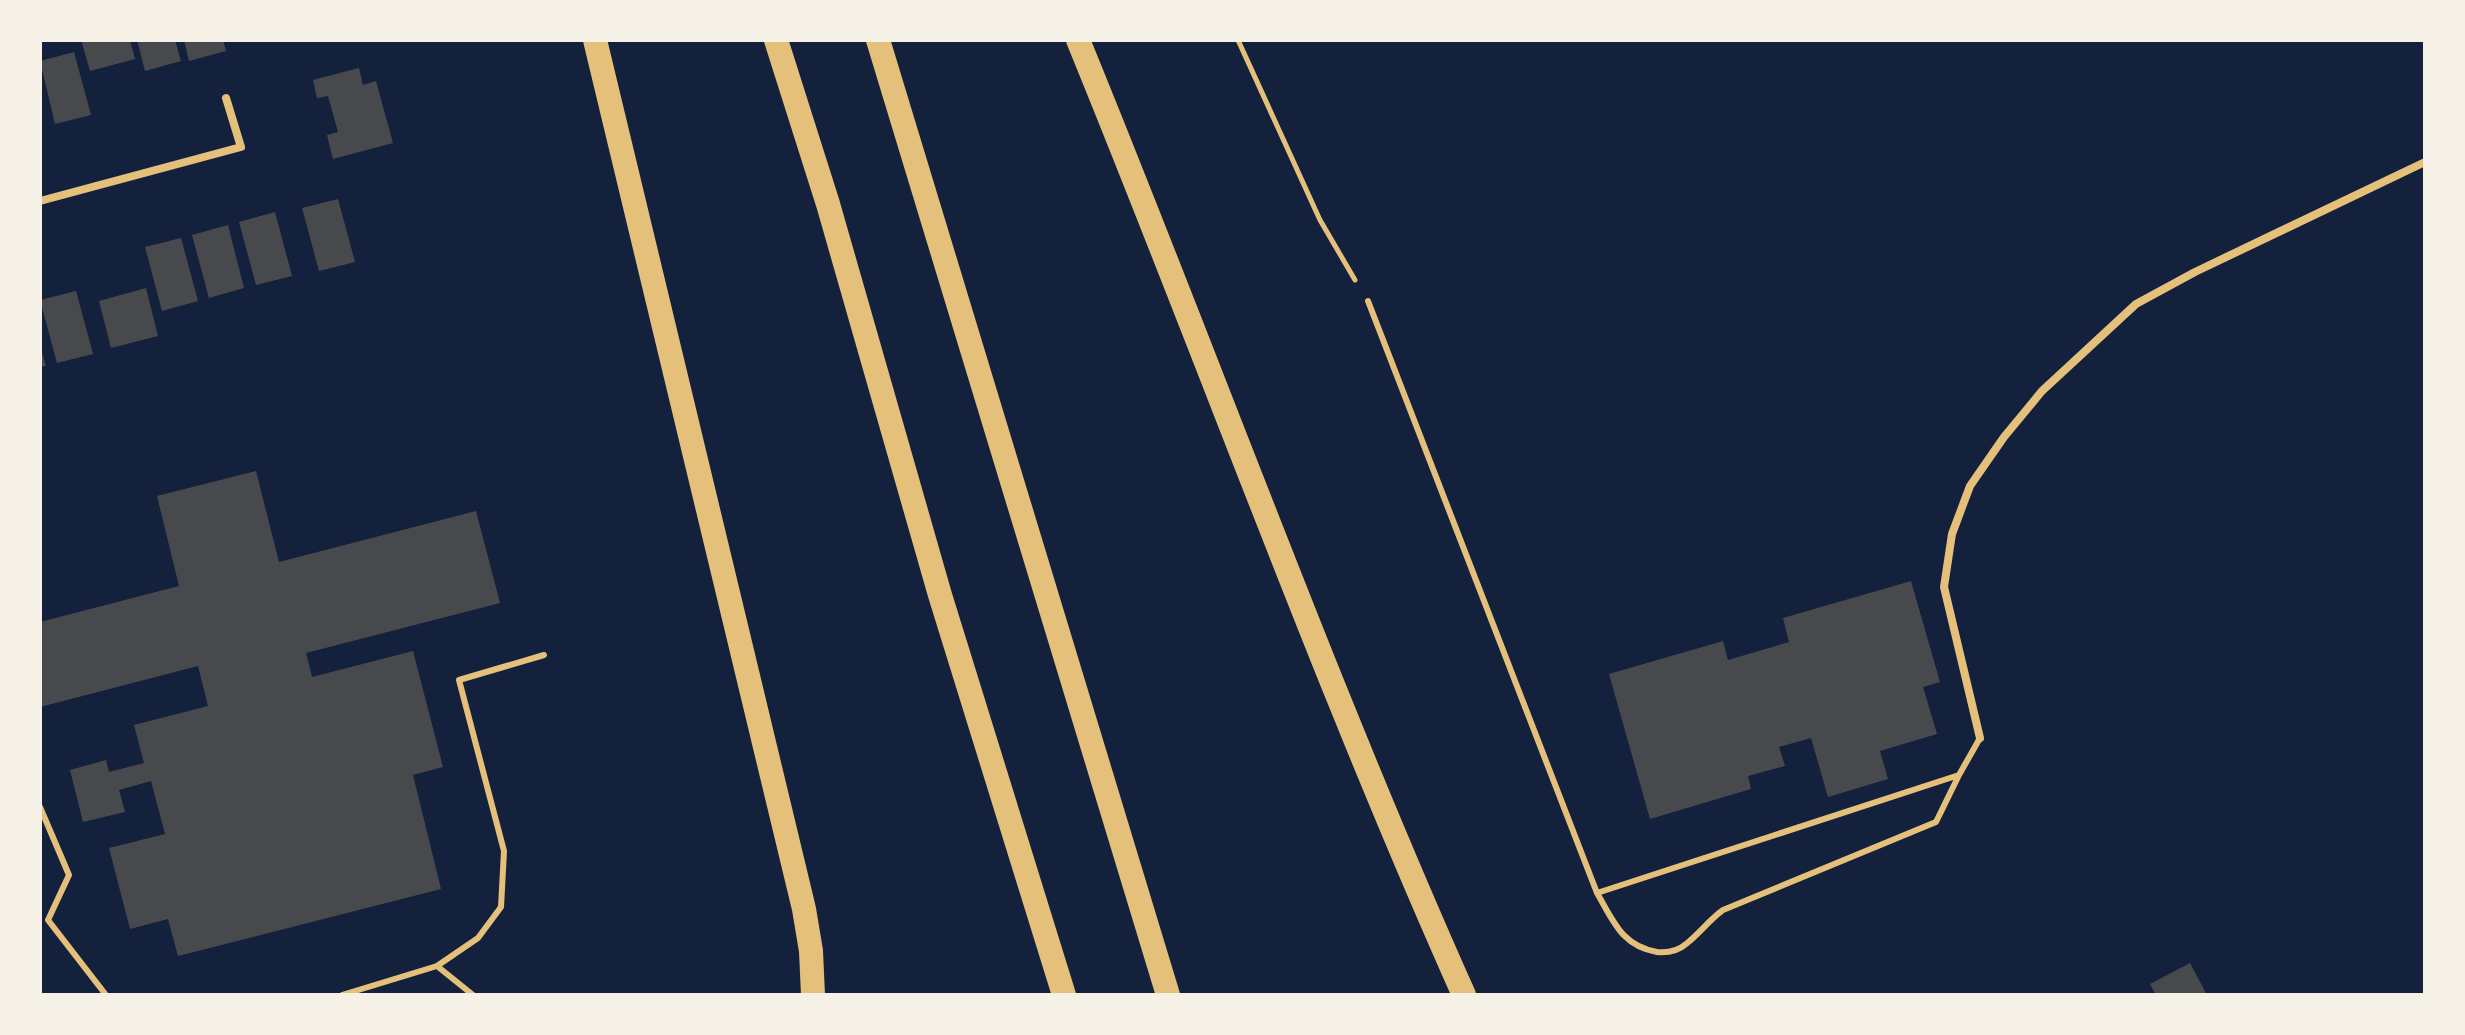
<svg xmlns="http://www.w3.org/2000/svg" width="2465" height="1035" font-family="'Roboto Condensed',sans-serif">
  <style>
    .building { fill: #48494c }
    .lines { fill: none; stroke-linecap: round; stroke-linejoin: round }
    .path { stroke: #e5c07b; stroke-width: 5 }
    .service { stroke: #e5c07b; stroke-width: 6 }
    .minor { stroke: #e5c07b; stroke-width: 8 }
    .motorway { stroke: #e5c07b; stroke-width: 24 }
  </style>
  <rect width="100%" height="100%" fill="#14213d"/>
  <path class="building" d="M81,40H130L135,59L90,71Z
    M137,40H175L181,61L145,71Z
    M184,40H223L226,51L189,61Z
    M74,52L91,115L55,124L40,61Z
    M359,68L363,85L376,81L393,143L333,159L327,135L338,132L328,96L317,98L313,80Z
    M338,199L355,262L319,271L302,208Z
    M275,212L292,276L256,285L239,222Z
    M228,225L244,288L209,298L192,235Z
    M181,238L198,301L162,311L145,247Z
    M146,288L158,336L111,348L99,301Z
    M76,291L93,354L57,363L40,300Z
    M40,346L46,366L40,367Z
    M256,471L279,562L476,511L500,603L306,653L312,677L413,651L443,767L413,775L441,889L178,956L168,919L130,929L109,848L165,834L151,781L119,790L125,812L83,822L70,770L106,760L109,772L144,763L134,725L208,706L198,666L40,707V622L179,586L157,496Z
    M1911,581L1940,682L1923,687L1937,734L1880,751L1888,779L1828,797L1811,738L1779,747L1785,766L1748,776L1751,789L1650,819L1609,674L1723,641L1728,660L1789,642L1783,618Z
    M2190,963L2207,995H2156L2150,984Z"/>
  <g class="lines">
    <path class="path" d="M1238,40L1320,220L1355,280"/>
    <path class="service" d="M1368,301L1597,893C1614,922 1622,946 1657,952C1668,953 1678,951 1686,944C1700,933 1709,920 1723,910L1936,822L1959,775
      M40,807L69,875L48,920L106,995
      M1597,893L1959,775L1980,738
      M437,966L473,995
      M342,995L437,966L478,938L501,907L504,851L459,680L544,655"/>
    <path class="minor" d="M40,201L241,147L226,98
      M1980,738L1944,587L1952,534L1970,486L2004,437L2042,391L2136,304L2195,272L2425,162"/>
    <path class="motorway" d="M595,40L804,909L811,951L813,995
      M776,40L828,204L940,595L1064,995
      M878,40L1168,995
      M1078,40C1208,357 1324,682 1464,995"/>
  </g>
  <rect width="2465" height="1035" fill="none" stroke="#f6f1e7" stroke-width="84"/>
</svg>
